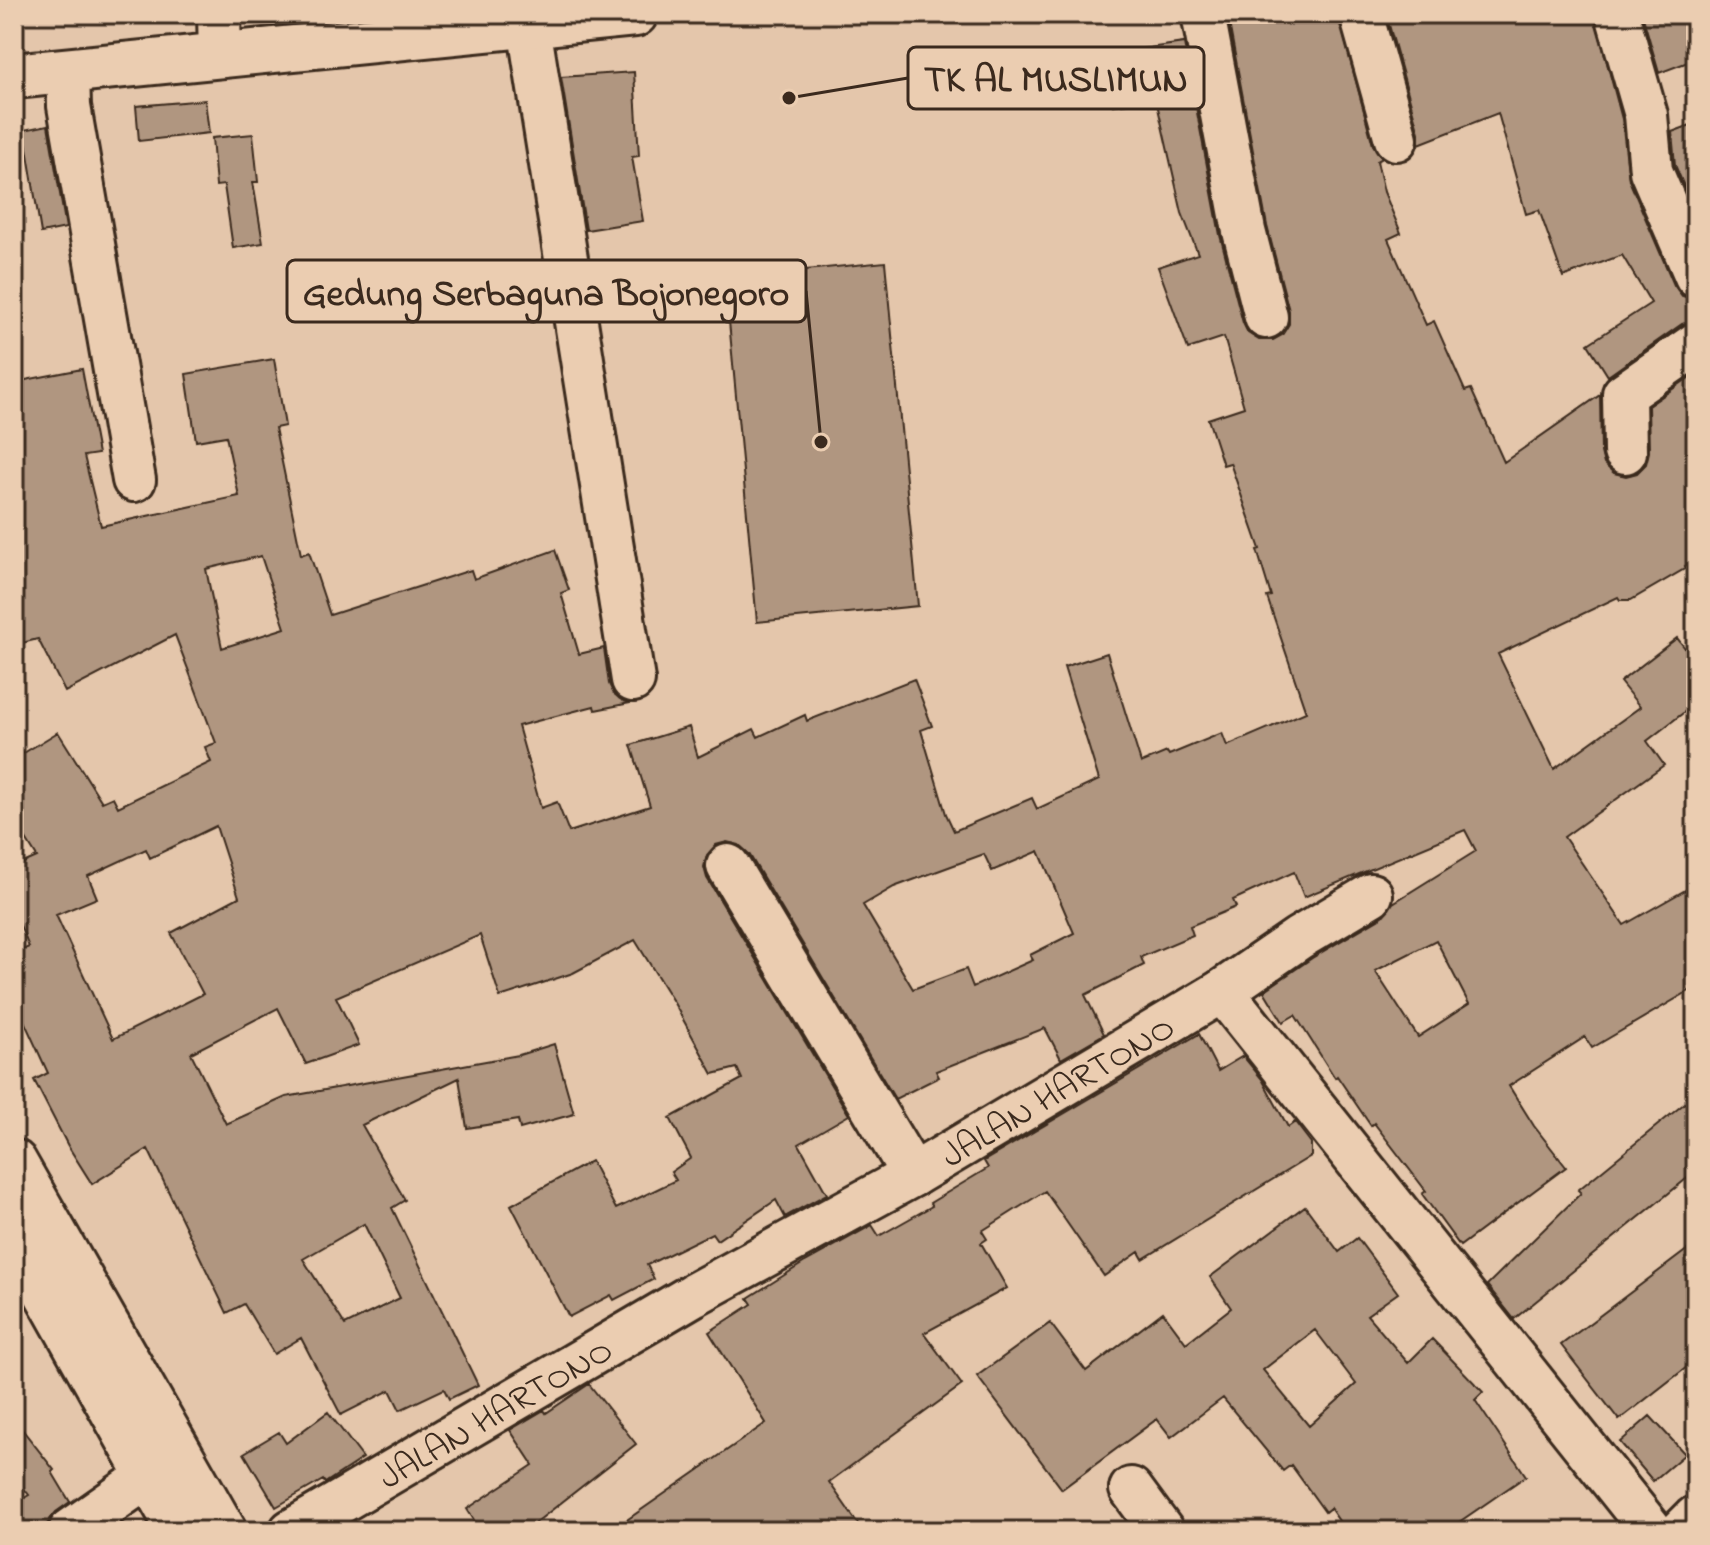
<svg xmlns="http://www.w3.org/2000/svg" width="1710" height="1545" font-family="'Indie Flower',sans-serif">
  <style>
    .building { fill: #b09680; stroke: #3b2a1e; stroke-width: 2; fill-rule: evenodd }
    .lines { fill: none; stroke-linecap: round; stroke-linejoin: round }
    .minor-casing { stroke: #3b2a1e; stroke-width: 48 }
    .secondary-casing { stroke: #3b2a1e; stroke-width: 50 }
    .primary-casing { stroke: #3b2a1e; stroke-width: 50 }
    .minor { stroke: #ebcdb1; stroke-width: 42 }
    .secondary { stroke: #ebcdb1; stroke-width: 44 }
    .primary { stroke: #ebcdb1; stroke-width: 44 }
    .labels { text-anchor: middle; stroke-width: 6; stroke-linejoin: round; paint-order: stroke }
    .street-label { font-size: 36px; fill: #3b2a1e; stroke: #ebcdb1 }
    .leader { fill: none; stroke: #3b2a1e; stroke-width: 3 }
    .callout-dot { fill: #3b2a1e; stroke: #ebcdb1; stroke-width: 3 }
    .callout { fill: #ebcdb1; stroke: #3b2a1e; stroke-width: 3 }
    .callout-label { font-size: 38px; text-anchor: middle; font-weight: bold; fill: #3b2a1e }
  </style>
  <rect width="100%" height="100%" fill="#e4c6ab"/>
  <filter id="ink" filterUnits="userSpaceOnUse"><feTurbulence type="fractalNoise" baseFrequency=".0125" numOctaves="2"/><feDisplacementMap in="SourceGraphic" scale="16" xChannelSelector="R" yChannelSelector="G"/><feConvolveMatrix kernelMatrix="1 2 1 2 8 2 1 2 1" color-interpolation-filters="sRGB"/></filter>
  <g filter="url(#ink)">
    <path class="building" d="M1259,14H1338L1373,145L1383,158L1377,161L1384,192L1401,233L1388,239L1426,325L1434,321L1465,391L1471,389L1504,462L1600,395L1601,452L1604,464L1614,473L1626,476L1637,473L1646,464L1649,452L1648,406L1696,373V559L1685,566L1686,568L1631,600H1620L1618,597L1498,654L1554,769L1640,707L1620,682L1677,638L1696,662V703L1647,741L1664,765L1564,837L1624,925L1696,884V987L1592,1048L1585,1037L1509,1086L1534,1126L1566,1167L1460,1246L1422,1194L1426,1191L1374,1123L1371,1126L1337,1076L1335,1078L1295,1015L1283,1022L1264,991L1312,958L1383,916L1393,903L1476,851L1465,830L1304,897L1294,872L1233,900L1236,907L1190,926L1193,935L1141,957L1144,965L1085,995L1104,1034L1061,1059L1045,1028L936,1071L939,1077L895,1099L749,854L739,845L727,842L716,845L707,855L704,867L707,878L849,1115L799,1144L827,1194L785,1217L776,1200L717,1240L712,1233L647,1265L654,1279L614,1300L611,1295L569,1317L511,1205L591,1161L616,1209L676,1180L671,1172L691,1158L670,1118L742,1079L737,1068L713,1074L674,1003L635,940L573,973L500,997L480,935L336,997L359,1045L306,1064L278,1008L191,1053L226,1124L286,1097L519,1055L554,1044L574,1114L520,1129L518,1120L467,1128L459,1078L362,1125L405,1200L392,1208L478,1385L449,1399L444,1389L400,1410L390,1390L341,1415L301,1338L274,1354L244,1304L227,1313L148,1149L92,1184L68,1146L34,1080L48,1073L14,999V954L29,947L14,911V867L37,857L14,820V759L58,732L102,802L113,797L118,807L211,762L205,747L216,743L175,635L65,692L38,639L14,645V594L22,592L14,555V419L22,417L15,382L82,369L98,454L84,456L101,526L239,496L226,436L196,441L186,374L274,359L285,426L275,428L301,555L309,552L330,615L471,570L474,579L555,550L569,590L561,593L579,654L604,648L609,684L614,694L630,703L595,710L594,706L518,726L541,808L557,802L569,832L650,806L631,745L689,727L698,757L754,729L758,737L805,715L807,721L914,679L932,726L921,730L946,814L954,831L1032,798L1037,809L1099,780L1064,667L1107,653L1141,763L1167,752L1169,755L1222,733L1227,746L1306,712L1267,597L1271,596L1257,550L1260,549L1230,463L1223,465L1208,419L1244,407L1224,337L1188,349L1158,267L1198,254L1182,213L1156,99L1113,105L1107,54L1184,43L1220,235L1243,323L1248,333L1259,340H1273L1282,335L1289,324V311L1267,226L1229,23ZM261,556L285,628L222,648L206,569ZM216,826L239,897L171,933L203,994L113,1039L56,915L97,898L88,876L146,849L150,858ZM1039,851L1074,933L1030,955L1033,960L973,987L966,969L913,989L863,905L894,887L984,854L992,871ZM1436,940L1469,1004L1418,1037L1375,971ZM364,1224L400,1298L345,1325L303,1259Z
      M1386,14H1594L1622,119L1629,180L1674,285L1682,296L1696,300V320L1682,324L1608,376L1588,344L1651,303L1622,255L1563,277L1539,210L1526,214L1498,113L1419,144V133Z
      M1642,14H1696V59L1659,73Z
      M634,72L639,156L632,157L643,221L586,230L561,77Z
      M205,100L209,133L139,141L136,106Z
      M1696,123V215L1675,165L1672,132Z
      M48,125L66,228L41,233L24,130Z
      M253,134L258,182H253L263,243L233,248L224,185L216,186L212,138Z
      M885,262L918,606L757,622L725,278Z
      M1199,1034L1218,1071L1243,1056L1262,1079L1288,1127L1295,1122L1311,1143V1156L1143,1259L1139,1252L1104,1276L1045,1191L982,1231L987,1239L981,1243L1007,1288L924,1333L962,1385L829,1482L863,1531H611L766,1423L709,1332L752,1304L748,1298L805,1262L872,1225L879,1236L932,1206L930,1203L988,1168L984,1161Z
      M1696,1094V1171L1514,1319L1487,1285L1581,1193L1578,1190Z
      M1305,1206L1339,1252L1357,1238L1398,1293L1367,1315L1408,1363L1432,1339L1483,1392L1475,1400L1526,1476L1446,1531H1346L1330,1508L1325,1512L1291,1465L1283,1471L1223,1398L1171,1437L1157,1419L1062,1489L977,1376L1050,1323L1086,1371L1163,1312L1186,1343L1231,1308L1210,1277ZM1315,1330L1356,1384L1309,1426L1263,1370Z
      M1696,1243V1360L1619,1420L1561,1345Z
      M589,1384L636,1444L525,1531H481L467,1509L533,1465L510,1430L544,1410L546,1413Z
      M328,1412L363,1458L325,1483L323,1480L276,1507L244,1453L279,1432L286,1443Z
      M1650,1416L1685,1454L1653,1481L1620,1442Z
      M14,1419L54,1470L52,1472L70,1502L56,1512L48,1523L35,1531H14V1504L29,1495L14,1476Z"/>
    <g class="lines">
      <g class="minor-casing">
        <g id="minor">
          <path d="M219,14L220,55"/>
          <path d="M1203,14L1244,231L1266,317"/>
          <path d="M1361,14L1396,139"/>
          <path d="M1617,14L1646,115L1651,171L1696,276"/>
          <path d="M529,26L633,680"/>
          <path d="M68,72L69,106L134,480"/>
          <path d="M1625,452L1624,394L1696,344"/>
          <path d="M728,866L913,1175"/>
          <path d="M1222,991L1299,938L1371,895"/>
          <path d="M1131,1489L1162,1531"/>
          <path d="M70,1531L177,1456"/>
          <path id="s1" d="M291,1531L693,1295L913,1175L1222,991L1652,1531"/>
        </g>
      </g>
      <g class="secondary-casing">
        <path id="secondary" d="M1683,1531L1696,1518"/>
      </g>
      <g class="primary-casing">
        <path id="primary" d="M14,76L635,14
          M14,1162L224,1531
          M14,1235L180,1531"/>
      </g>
      <use href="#minor" class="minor"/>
      <use href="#secondary" class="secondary"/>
      <use href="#primary" class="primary"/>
    </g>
  </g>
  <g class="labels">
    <g class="street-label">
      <text dy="13" stroke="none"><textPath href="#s1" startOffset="884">JALAN HARTONO</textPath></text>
      <text dy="13" stroke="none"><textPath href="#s1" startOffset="236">JALAN HARTONO</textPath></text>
    </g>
  </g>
  <path class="leader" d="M789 98L908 78M821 442L806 291"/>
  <g class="callout-dot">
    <circle cx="789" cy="98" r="8"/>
    <circle cx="821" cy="442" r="8"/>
  </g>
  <g class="callout">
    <rect x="908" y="47" width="296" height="62" rx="8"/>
    <rect x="287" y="260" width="519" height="62" rx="8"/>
  </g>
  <g class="callout-label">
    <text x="1056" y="91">TK AL MUSLIMUN</text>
    <text x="546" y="305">Gedung Serbaguna Bojonegoro</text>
  </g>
  <rect width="1710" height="1545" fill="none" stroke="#ebcdb1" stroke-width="48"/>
  <rect x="24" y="24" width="1662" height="1497" fill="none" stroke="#3b2a1e" stroke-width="3" filter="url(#ink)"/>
</svg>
